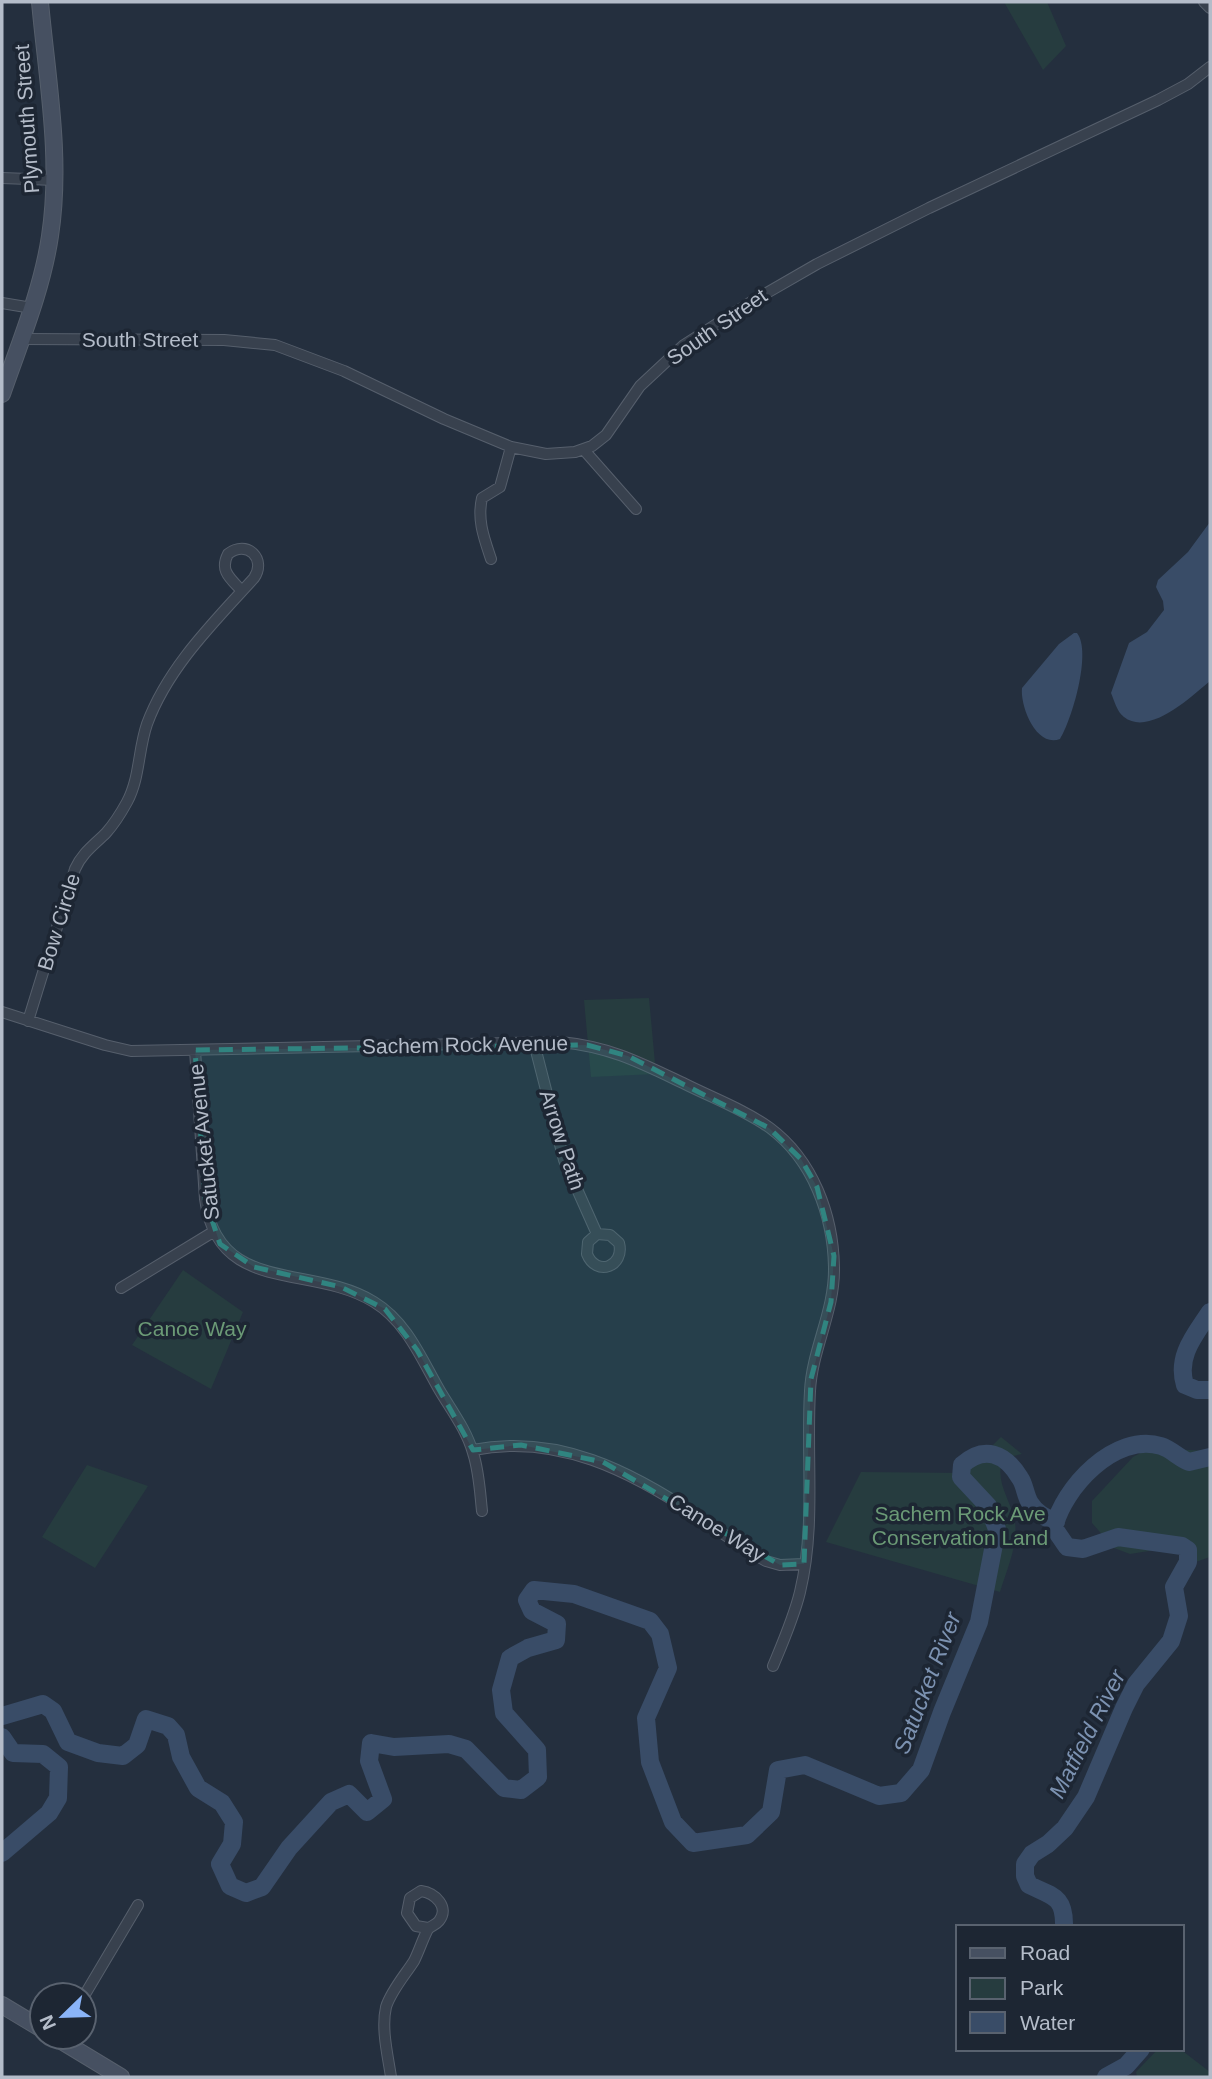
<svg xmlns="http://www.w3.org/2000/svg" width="1212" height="2079" font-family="Helvetica,sans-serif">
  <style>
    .green { fill: #263c3f }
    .water { fill: #394c67 }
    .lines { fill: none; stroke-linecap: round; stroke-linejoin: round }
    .river { stroke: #394c67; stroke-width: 18 }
    .minor-casing { stroke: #565f6c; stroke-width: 12 }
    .secondary-casing { stroke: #565f6c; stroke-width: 18 }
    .minor { stroke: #38414e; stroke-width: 10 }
    .secondary { stroke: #465061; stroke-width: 16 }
    .marked { fill: #308480; fill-opacity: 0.2; stroke: #308480; stroke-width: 5; stroke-dasharray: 14 9; stroke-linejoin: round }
    .labels { text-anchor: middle; stroke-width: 7; stroke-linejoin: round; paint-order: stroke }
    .street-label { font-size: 21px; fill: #b4bcc9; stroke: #1d2633 }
    .park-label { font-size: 21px; fill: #6b9a76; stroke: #1d2633 }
    .water-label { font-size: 23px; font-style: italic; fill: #7c92b1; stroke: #1d2633 }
  </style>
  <rect width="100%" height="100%" fill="#242f3e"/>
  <path class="green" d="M1004,2H1047L1066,46L1043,70Z
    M649,998L656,1074L591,1077L584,1000Z
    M183,1270L243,1312L211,1389L132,1345Z
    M1001,1437L1022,1454L1013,1456L1001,1465C997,1485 1012,1503 1015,1522C1018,1546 1007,1569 1000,1592L826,1542L861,1472L965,1473Z
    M1150,1448L1210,1451V1557L1184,1566L1182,1554L1174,1547L1130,1554L1114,1548L1092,1523V1501L1133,1457Z
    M87,1465L148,1486L95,1568L42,1537Z
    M1158,2049H1180L1210,2072V2077H1137L1136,2072Z"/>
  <path class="water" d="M1210,522V681C1192,696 1149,737 1124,717C1117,712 1114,700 1111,693L1129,643L1147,632L1164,610L1163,601L1156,587L1158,580L1188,552Z
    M1074,633H1077C1092,652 1072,720 1060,739C1036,748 1020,706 1022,688L1059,644Z"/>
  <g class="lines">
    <path class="river" d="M1210,1312C1195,1335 1176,1356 1185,1385L1197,1390H1210
      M2,1716L43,1704L53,1711L68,1742L98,1753L123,1756L137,1745L146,1719L168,1726L176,1735L181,1757L198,1788L222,1803L234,1822L232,1844L220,1864L230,1886L246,1893L262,1887L289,1848L331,1802L349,1794L367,1812L383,1799L369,1761L371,1743L394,1747L449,1744L466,1749L504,1788L521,1790L538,1777L537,1750L504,1713L501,1690L510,1658L528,1648L556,1640L557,1624L532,1611L527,1600L534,1590L574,1594L650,1621L660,1634L668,1668L646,1718L650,1762L673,1822L693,1843L747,1835L771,1812L778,1770L805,1765L879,1796L901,1793L921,1770L942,1712L979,1622L997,1529L988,1506L961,1477L962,1465C984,1445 1005,1453 1020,1478C1025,1485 1025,1495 1030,1503C1036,1513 1045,1518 1056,1522
      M2,1737L13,1753L43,1754L59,1767L58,1798L49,1813L2,1853
      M1064,1927C1065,1896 1052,1896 1029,1885L1025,1876V1864L1032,1854L1048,1844L1065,1828L1086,1797L1124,1708L1136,1684L1171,1641L1179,1616L1174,1587L1188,1562V1550L1182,1546L1118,1537L1083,1549L1067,1547L1054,1528C1063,1488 1115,1432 1161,1446C1171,1449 1179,1458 1189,1462L1210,1457
      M1106,2077L1126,2066L1141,2049"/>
    <g class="minor-casing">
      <path id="minor" d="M1204,2L1210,8
        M2,178L55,180
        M2,303L32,308
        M22,339L224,340L275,345L344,371L444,419L511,447L546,454L575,452L592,446L606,435L640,386L684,345L751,302L817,264L929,208L1158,100L1188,84L1210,67
        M584,450L636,509
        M491,559C484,538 477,520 482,498L500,487L511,447
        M2,1012L105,1045L131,1051L561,1042C611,1047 641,1063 685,1084C713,1098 745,1110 770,1128C813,1160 833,1215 834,1267C835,1311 812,1349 810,1391C806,1458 816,1526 800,1592C794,1617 783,1642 773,1666
        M28,1021L75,869C82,853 94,845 106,833C114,824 121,813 127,802C140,778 138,750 147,724C168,667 214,622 254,578C267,559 247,539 228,554C219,571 231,579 242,591
        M534,1043L564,1160L597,1234L588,1242L587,1254C596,1277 625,1267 619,1243L610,1235L597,1234
        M195,1050L205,1199C218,1296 311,1263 374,1302C407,1322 422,1360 440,1391C452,1411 467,1431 473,1453C479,1471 480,1492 482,1511
        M121,1288L213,1232
        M473,1450C557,1433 631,1471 699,1517C721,1532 742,1548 766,1561L780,1565L804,1564
        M84,1996L138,1905
        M391,2077C388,2056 381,2029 386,2007C391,1991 405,1975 414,1961C419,1951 422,1941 427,1931C429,1926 435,1926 439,1921C450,1907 435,1893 421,1891L410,1898L407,1913L416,1926L428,1928"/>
    </g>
    <g class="secondary-casing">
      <path id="secondary" d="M2,394C20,342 42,290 50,236C62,158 47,79 40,2
        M2,2005L42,2029
        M55,2037L121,2077"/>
    </g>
    <use href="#minor" class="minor"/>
    <use href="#secondary" class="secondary"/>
  </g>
  <path class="marked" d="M587,1045L628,1056L769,1128L801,1159L817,1187L834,1256L831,1302L811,1379L804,1564L780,1565L603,1462L521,1445L473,1450L417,1350L385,1309L341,1287L254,1267L220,1244L205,1199L195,1050Z"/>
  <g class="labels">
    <g class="street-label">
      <text transform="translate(27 119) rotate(-94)" y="7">Plymouth Street</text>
      <text transform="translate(717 327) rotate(-35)" y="7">South Street</text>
      <text x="140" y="347">South Street</text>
      <text transform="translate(59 922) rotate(-73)" y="7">Bow Circle</text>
      <text transform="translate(465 1045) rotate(-1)" y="7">Sachem Rock Avenue</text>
      <text transform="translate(562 1140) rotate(72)" y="7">Arrow Path</text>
      <text transform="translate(204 1142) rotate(-96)" y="7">Satucket Avenue</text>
      <text transform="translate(717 1528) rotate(32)" y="7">Canoe Way</text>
    </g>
    <g class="park-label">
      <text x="192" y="1336">Canoe Way</text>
      <text x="960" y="1521">Sachem Rock Ave<tspan x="960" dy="24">Conservation Land</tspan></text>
    </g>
    <g class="water-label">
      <text transform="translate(927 1683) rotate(-69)" y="8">Satucket River</text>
      <text transform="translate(1087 1734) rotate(-63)" y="8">Matfield River</text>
    </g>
  </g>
  <rect width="1212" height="2079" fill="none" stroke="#b4bcc9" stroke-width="7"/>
  <rect x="956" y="1925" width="228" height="126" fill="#1d2633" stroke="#59626f" stroke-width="2"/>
  <rect x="970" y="1948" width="35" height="10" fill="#465061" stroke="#59626f" stroke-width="2"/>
  <text x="1020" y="1960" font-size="21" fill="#b4bcc9">Road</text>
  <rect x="970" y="1978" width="35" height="21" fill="#263c3f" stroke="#59626f" stroke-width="2"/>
  <text x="1020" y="1995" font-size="21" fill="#b4bcc9">Park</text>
  <rect x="970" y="2012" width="35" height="21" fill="#394c67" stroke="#59626f" stroke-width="2"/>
  <text x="1020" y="2030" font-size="21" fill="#b4bcc9">Water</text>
  <g transform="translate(63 2016) rotate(247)"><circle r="33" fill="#1d2633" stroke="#59626f" stroke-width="2"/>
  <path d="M0-5L12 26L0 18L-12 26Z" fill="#8ab4f8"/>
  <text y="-10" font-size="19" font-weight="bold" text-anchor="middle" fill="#b4bcc9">N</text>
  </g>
</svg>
